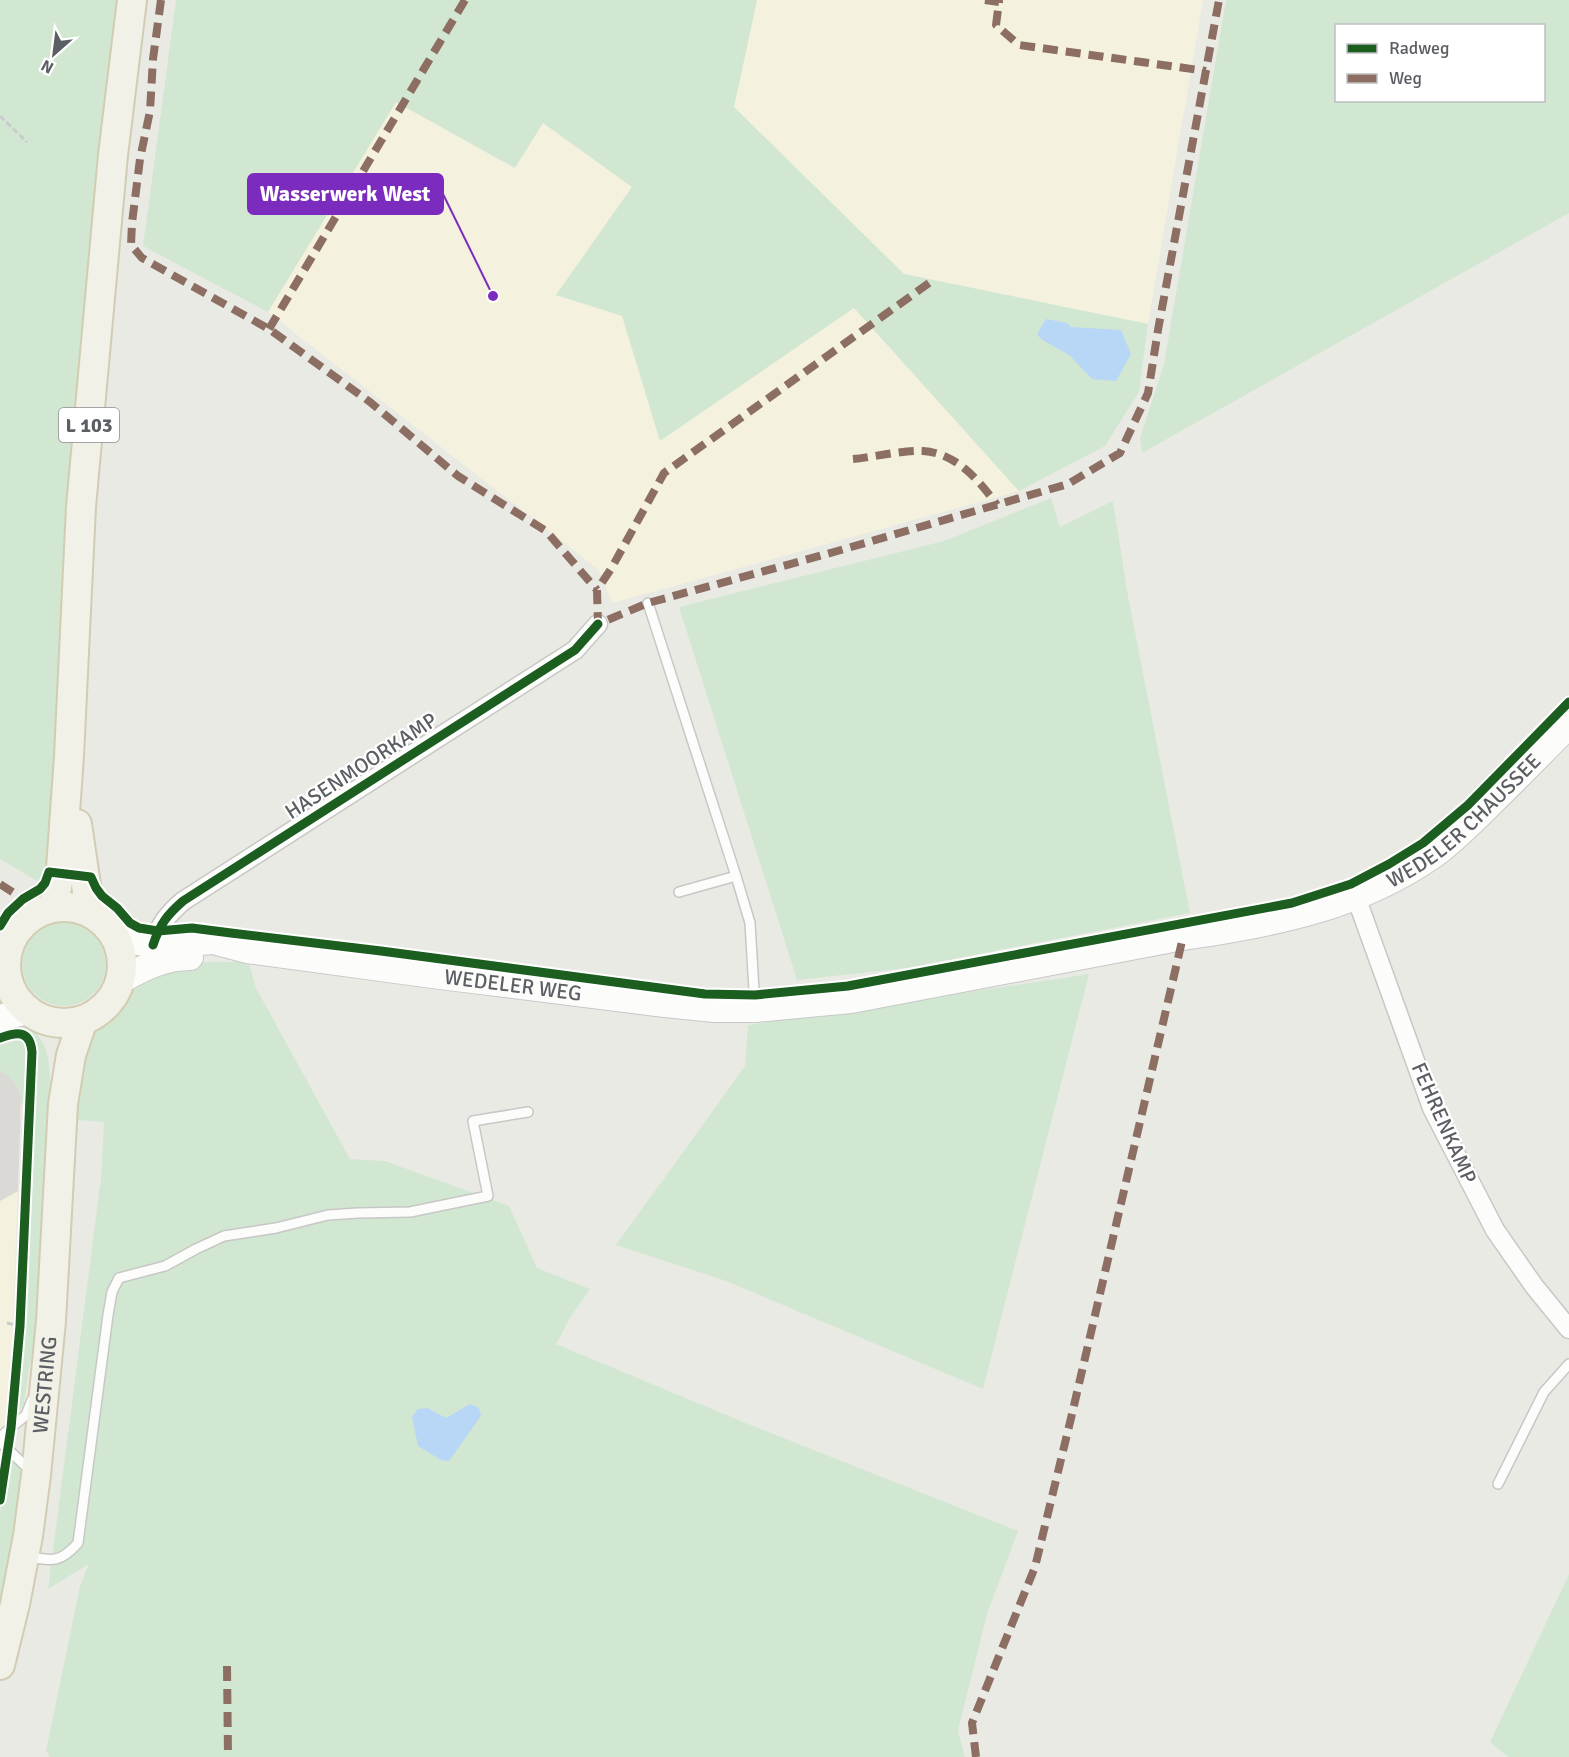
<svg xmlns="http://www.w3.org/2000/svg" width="1569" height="1757" font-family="Signika,sans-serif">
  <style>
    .commercial { fill: #f4f2de }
    .industrial { fill: #dad9d5 }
    .green { fill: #d2e7d2; fill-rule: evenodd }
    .water { fill: #b8d6f6 }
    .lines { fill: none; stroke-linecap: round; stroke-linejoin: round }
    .lane-casing { stroke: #c7c7c6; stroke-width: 12 }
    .street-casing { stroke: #c7c7c6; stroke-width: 21 }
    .secondary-casing { stroke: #c7c8c7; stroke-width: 28 }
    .primary-casing { stroke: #d2ccb3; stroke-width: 32 }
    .path { stroke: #c8ccca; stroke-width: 3; stroke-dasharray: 6 3; stroke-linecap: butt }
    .lane { stroke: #fcfcfb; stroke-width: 9 }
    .street { stroke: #fcfcfb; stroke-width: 18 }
    .secondary { stroke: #fcfcfb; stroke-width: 26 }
    .primary { stroke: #f2f1e7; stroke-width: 28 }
    .quiet { stroke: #8d6e63; stroke-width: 8; stroke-dasharray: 15 8; stroke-linecap: butt }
    .cycleway-casing { stroke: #fff; stroke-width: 13 }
    .cycleway { stroke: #1b5e20; stroke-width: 9 }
    .labels { text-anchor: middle; stroke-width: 4.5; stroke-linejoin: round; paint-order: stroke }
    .shield { fill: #fff; stroke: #8c8e92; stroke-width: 1.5 }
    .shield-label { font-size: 20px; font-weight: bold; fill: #5b5e63 }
    .street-label { font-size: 21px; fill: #5b5e63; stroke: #fff }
    .leader { fill: none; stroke: #7b2cbf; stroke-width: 2 }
    .callout-dot { fill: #7b2cbf; stroke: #fff; stroke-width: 2 }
    .callout { fill: #7b2cbf; stroke: #7b2cbf; stroke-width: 2 }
    .callout-label { font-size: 22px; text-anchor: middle; font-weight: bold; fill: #fff }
  </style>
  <rect width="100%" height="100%" fill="#eaeae5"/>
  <path class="commercial" d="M757,0H1203L1148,324L904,274L734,107Z
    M396,102L514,168L543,123L632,187L556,295L622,315L660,440L854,308L1019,491L612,603L599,570L268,312Z
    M0,1071L21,1095L10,1403L0,1479Z"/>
  <path class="industrial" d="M0,1071L9,1075L17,1086L21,1095L18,1191L0,1201Z"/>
  <path class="green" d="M0,0H118L52,859L39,882L0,859Z
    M176,0H757L734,107L904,274L1148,324L1139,392L1105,446L1019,491L854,308L660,441L622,316L556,295L632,187L543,123L515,168L396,102L268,312L143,246Z
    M1226,0H1569V213L1142,453L1140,438L1164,364ZM1336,26H1544V100H1336Z
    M1051,498L1060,527L1113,501L1128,596L1190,913L907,968L797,980L679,607L944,541Z
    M22 964a42 42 0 1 1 84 0a42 42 0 1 1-84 0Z
    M186,962H238L249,964L256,988L350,1159L385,1161L509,1206L537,1268L590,1289L570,1318L556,1344L748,1424L1018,1531L987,1614L958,1731L965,1757H50L46,1751L80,1586L89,1564L48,1589L101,1178L104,1122L77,1120L78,1070L88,1041L94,1033L115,1018L124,1006L134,987Z
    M1089,974L983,1389L726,1281L616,1245L745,1066L748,1025Z
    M21,1025C49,1034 50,1062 50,1087L37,1334L29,1368L24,1404L15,1416L23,1341L35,1044C29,1027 16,1027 1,1035L0,1029Z
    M17,1038L26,1044L28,1050L25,1105L21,1104C21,1088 14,1078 0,1071V1045Z
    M11,1457L23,1472L8,1580L0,1598V1512Z
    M1569,1574V1757H1508L1490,1742Z"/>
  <path class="water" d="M1046,319L1067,323L1071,327L1121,330L1131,354L1116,381L1092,379L1069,355L1041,339L1037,334Z
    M470,1404L479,1408L481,1416L449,1461L441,1460L418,1446L412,1417L418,1409L427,1408L446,1418Z"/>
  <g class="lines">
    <g class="lane-casing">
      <path id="lane" d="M648,603L736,876L750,923L755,1007
        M679,892L736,876
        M0,1437L26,1415L32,1400
        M0,1442L31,1471
        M1498,1484L1544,1392L1569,1364
        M26,1556C52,1561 59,1564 78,1543L108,1315L112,1292L119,1278L165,1266L196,1249L224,1236L276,1228L328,1215L358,1213L410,1212L488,1196L473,1121L528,1112"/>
    </g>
    <g class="street-casing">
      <path id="street" d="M1356,897L1432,1108L1495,1230L1534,1286L1569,1329
        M153,945C160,924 167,915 183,901L575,650L598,624"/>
    </g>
    <g class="secondary-casing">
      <g id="secondary">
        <path id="s1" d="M117,939L157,945L213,941L247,950L440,976L665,1004L714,1009H756L851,1000L1183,937C1273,924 1358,908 1435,854C1454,840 1472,822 1489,805C1516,779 1542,752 1569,725"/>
        <path d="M121,980C143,968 164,957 190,957"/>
        <path d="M0,986L7,980"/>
        <path d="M0,1018L28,1011"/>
      </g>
    </g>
    <g class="primary-casing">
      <g id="primary">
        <path d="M77,824L90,912"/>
        <circle cx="64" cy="965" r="58"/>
        <path d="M53,907L61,868L69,756L81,507L113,155L132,0"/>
        <path id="s2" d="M0,1665L15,1604L28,1536L36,1475L51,1321L63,1104L71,1055L83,1020"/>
      </g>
    </g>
    <path class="path" d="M0,116L27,142
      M7,1323L20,1326"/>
    <use href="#lane" class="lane"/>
    <use href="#street" class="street"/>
    <use href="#secondary" class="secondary"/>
    <use href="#primary" class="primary"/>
    <path class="quiet" d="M161,0L153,59L150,111L140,159L132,223L131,245L142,258L269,329L370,402L458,476L546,531L597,590
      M985,0L999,2L996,25L1019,45L1206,71
      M929,283L664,473L611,569L597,590L598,624L648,603L834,552L1068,484L1120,453L1148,393L1158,330L1219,0
      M269,329L465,0
      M853,459C874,457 903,450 923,451C956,453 979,480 997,505
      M0,884L23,899
      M227,1666L228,1757
      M976,1757L972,1723L1035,1567L1072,1414L1183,937"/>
    <g class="cycleway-casing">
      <path id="cycleway" d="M0,926L8,913L23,899L40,889L45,883L49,872L91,877L96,888L102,896L117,908L130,923L139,928L158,931L192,928L231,933L381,951L705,994L755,995L848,986L1292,903L1351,884L1389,864L1423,843L1468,805L1569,702
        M153,945C160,924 167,915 183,901L575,650L598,624
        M0,1038C16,1032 30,1029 32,1052L20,1326L11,1428L0,1500"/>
    </g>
    <use href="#cycleway" class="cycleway"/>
  </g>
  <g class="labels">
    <rect class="shield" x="59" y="408" width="60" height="34" rx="4.5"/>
    <g class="shield-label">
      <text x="89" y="432">L 103</text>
    </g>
    <g class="street-label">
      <text transform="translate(361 766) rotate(-33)" y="7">HASENMOORKAMP</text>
      <text dy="7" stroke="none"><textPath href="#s1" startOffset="1389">WEDELER CHAUSSEE</textPath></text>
      <text dy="7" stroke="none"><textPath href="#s1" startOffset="400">WEDELER WEG</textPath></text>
      <text transform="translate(1444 1123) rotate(66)" y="7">FEHRENKAMP</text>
      <text dy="7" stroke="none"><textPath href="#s2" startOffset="284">WESTRING</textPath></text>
    </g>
  </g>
  <path class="leader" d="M493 296L443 194"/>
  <circle class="callout-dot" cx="493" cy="296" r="6"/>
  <rect class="callout" x="248" y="174" width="195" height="40" rx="6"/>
  <g class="callout-label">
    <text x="345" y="201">Wasserwerk West</text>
  </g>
  <rect x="1335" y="24" width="210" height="78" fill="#ffffff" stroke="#bdbfc1" stroke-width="1.5"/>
  <rect x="1347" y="44" width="30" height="9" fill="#1b5e20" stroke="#bdbfc1" stroke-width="1.5"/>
  <text x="1389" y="54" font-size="18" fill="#5b5e63">Radweg</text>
  <rect x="1347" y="74" width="30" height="9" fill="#8d6e63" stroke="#bdbfc1" stroke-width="1.5"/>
  <text x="1389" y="84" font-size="18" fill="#5b5e63">Weg</text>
  <g transform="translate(54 54) rotate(208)" stroke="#ffffff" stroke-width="4.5" paint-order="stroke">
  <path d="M0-4.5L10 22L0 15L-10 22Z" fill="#5b5e63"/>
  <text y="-9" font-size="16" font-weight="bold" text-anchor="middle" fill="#5b5e63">N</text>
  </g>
</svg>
